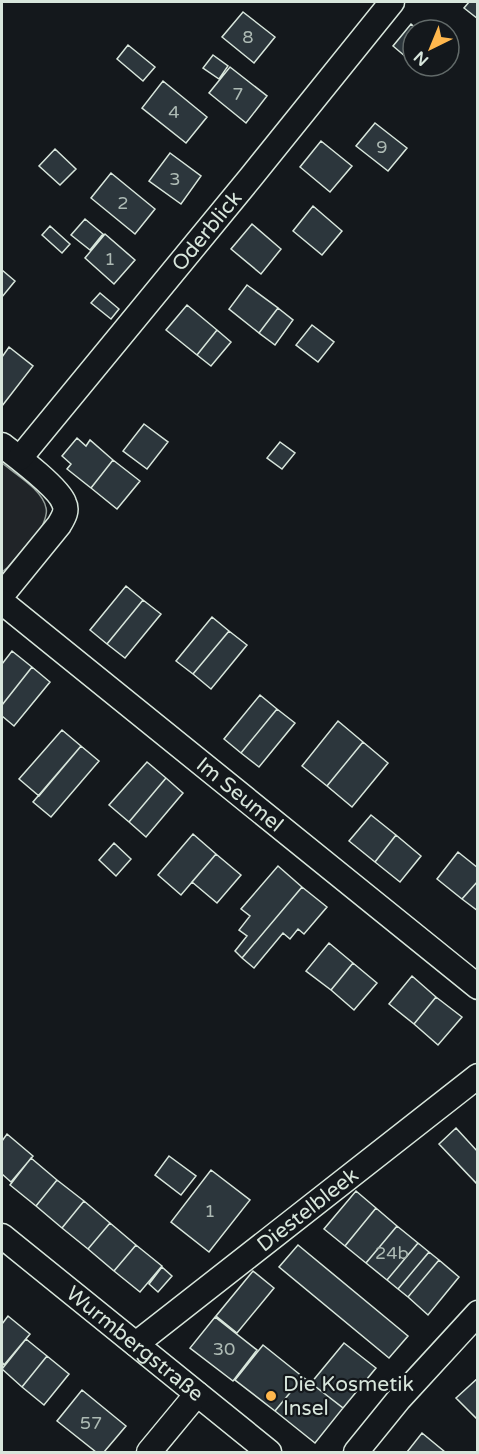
<svg xmlns="http://www.w3.org/2000/svg" width="479" height="1454" font-family="'Varela Round',sans-serif">
  <style>
    .green { fill: #202428; stroke: #939e99; stroke-width: 1.5 }
    .building { fill: #2c363c; stroke: #d8e6dc; stroke-width: 1.5 }
    .lines { fill: none; stroke-linecap: round; stroke-linejoin: round }
    .street-casing { stroke: #d8e6dc; stroke-width: 27 }
    .street { stroke: #14181c; stroke-width: 24 }
    .poi-dot { fill: #ffb74d; stroke: #14181c; stroke-width: 2 }
    .labels { text-anchor: middle; stroke-width: 4.5; stroke-linejoin: round; paint-order: stroke }
    .number-label { font-size: 18px; fill: #adbab4 }
    .street-label { font-size: 21px; fill: #d8e6dc; stroke: #14181c }
    .poi-label { font-size: 21px; fill: #d8e6dc; stroke: #14181c; text-anchor: start }
  </style>
  <rect width="100%" height="100%" fill="#14181c"/>
  <path class="green" d="M2,463C15,474 43,490 46,508C48,514 44,521 42,527L8,567L2,572Z"/>
  <path class="building" d="M469,2H478V19L464,8Z
    M243,12L275,37L254,63L222,37Z
    M411,24L418,30H413V63L393,46Z
    M128,45L155,67L143,81L117,59Z
    M213,55L228,66L219,79L203,68Z
    M230,67L267,96L246,123L209,93Z
    M163,81L207,117L186,143L142,108Z
    M375,123L407,148L388,171L356,146Z
    M321,141L352,166L330,192L300,167Z
    M55,149L76,169L60,185L39,166Z
    M170,153L201,176L181,204L149,181Z
    M111,173L155,209L135,234L91,198Z
    M313,206L342,231L322,255L293,231Z
    M85,219L103,234L90,250L71,235Z
    M252,224L281,249L261,274L231,249Z
    M50,226L70,244L62,253L42,235Z
    M105,234L135,260L114,284L85,258Z
    M2,270L15,281L2,297Z
    M247,285L278,308L259,333L229,309Z
    M100,293L119,309L111,319L91,303Z
    M187,305L217,330L197,355L166,330Z
    M278,308L293,320L275,345L259,333Z
    M312,325L334,342L318,362L296,345Z
    M217,330L231,342L211,366L197,355Z
    M9,347L33,366L2,406V357Z
    M144,424L168,442L147,469L123,451Z
    M77,438L86,446L90,440L113,460L91,488L67,469L71,464L62,456Z
    M280,442L295,453L282,469L267,458Z
    M113,460L140,481L117,509L91,488Z
    M126,586L143,600L107,644L90,630Z
    M143,600L161,614L125,658L107,644Z
    M212,617L229,631L193,674L176,661Z
    M229,631L247,645L211,689L193,674Z
    M12,651L32,667L2,705V664Z
    M32,667L50,682L14,726L2,716V705Z
    M260,695L277,709L241,753L224,739Z
    M277,709L295,723L259,767L241,753Z
    M338,721L363,742L327,786L302,766Z
    M62,730L81,746L39,796L19,779Z
    M363,742L388,763L352,807L327,786Z
    M81,746L99,761L51,817L33,802Z
    M147,762L166,778L129,822L109,805Z
    M166,778L183,793L146,837L129,822Z
    M371,815L396,835L375,862L349,841Z
    M193,834L216,854L181,895L158,875Z
    M396,835L421,856L400,882L375,862Z
    M114,843L131,859L116,876L99,860Z
    M458,852L478,868V881L462,899L437,879Z
    M216,854L241,875L217,903L192,882Z
    M278,866L302,887L242,958L235,951L247,936L239,930L250,916L241,909Z
    M478,881V911L462,899Z
    M302,887L327,907L304,934L298,929L290,939L283,933L254,968L242,958Z
    M329,943L353,963L331,990L306,971Z
    M353,963L377,983L354,1010L331,990Z
    M412,976L436,997L414,1024L389,1004Z
    M436,997L462,1017L438,1045L414,1024Z
    M456,1128L478,1152V1185L439,1144Z
    M7,1134L33,1156L11,1182L2,1174V1141Z
    M169,1156L196,1176L181,1195L155,1175Z
    M31,1158L57,1180L36,1206L10,1185Z
    M211,1170L250,1200L209,1252L171,1222Z
    M57,1180L84,1201L62,1228L36,1206Z
    M356,1191L376,1208L345,1246L324,1229Z
    M84,1201L110,1223L88,1249L62,1228Z
    M376,1208L397,1226L366,1263L345,1246Z
    M110,1223L136,1245L114,1271L88,1249Z
    M397,1226L418,1243L387,1280L366,1263Z
    M418,1243L429,1252L398,1289L387,1280Z
    M136,1245L162,1266L140,1292L114,1271Z
    M298,1245L408,1336L389,1358L279,1267Z
    M429,1252L439,1260L408,1297L398,1289Z
    M439,1260L459,1277L428,1315L408,1297Z
    M162,1267L172,1276L158,1292L149,1284Z
    M253,1271L274,1288L237,1333L216,1316Z
    M8,1316L30,1334L4,1365L2,1362V1324Z
    M215,1317L257,1350L233,1381L190,1348Z
    M26,1339L47,1356L22,1387L2,1369Z
    M344,1343L376,1368L343,1408L311,1383Z
    M263,1345L303,1377L275,1411L235,1380Z
    M47,1356L69,1374L44,1405L22,1387Z
    M303,1377L343,1408L315,1443L275,1411Z
    M478,1378V1417L476,1418L456,1398Z
    M82,1390L126,1426L104,1452H96L57,1421Z
    M422,1433L445,1452H407Z"/>
  <g class="lines">
    <g class="street-casing">
      <g id="street">
        <path d="M2,445C15,455 59,488 64,503C68,511 63,518 59,525L2,595"/>
        <path id="s1" d="M20,458L251,177L392,2"/>
        <path id="s2" d="M2,602L478,987"/>
        <path id="s3" d="M2,1236L269,1452"/>
        <path id="s4" d="M136,1344L478,1076"/>
        <path d="M149,1452L197,1394"/>
        <path d="M356,1452L399,1399L478,1313"/>
      </g>
    </g>
    <use href="#street" class="street"/>
  </g>
  <circle class="poi-dot" cx="271" cy="1396" r="6"/>
  <g class="labels">
    <g class="number-label">
      <text x="248" y="43">8</text>
      <text x="238" y="100">7</text>
      <text x="174" y="118">4</text>
      <text x="382" y="153">9</text>
      <text x="175" y="185">3</text>
      <text x="123" y="209">2</text>
      <text x="110" y="265">1</text>
      <text x="210" y="1217">1</text>
      <text x="392" y="1259">24b</text>
      <text x="224" y="1355">30</text>
      <text x="91" y="1429">57</text>
    </g>
    <g class="street-label">
      <text dy="7" stroke="none"><textPath href="#s1" startOffset="294">Oderblick</textPath></text>
      <text dy="7" stroke="none"><textPath href="#s2" startOffset="306">Im Seumel</textPath></text>
      <text dy="7" stroke="none"><textPath href="#s4" startOffset="218">Diestelbleek</textPath></text>
      <text dy="7" stroke="none"><textPath href="#s3" startOffset="171">Wurmbergstraße</textPath></text>
    </g>
    <g class="poi-label">
      <text x="283" y="1391">Die Kosmetik<tspan x="283" dy="24">Insel</tspan></text>
    </g>
  </g>
  <rect width="479" height="1454" fill="none" stroke="#d8e6dc" stroke-width="6"/>
  <g transform="translate(431 48) rotate(223)"><circle r="28" fill="#14181c" stroke="#626a69" stroke-width="1.5"/>
  <path d="M0-4.5L10 22L0 15L-10 22Z" fill="#ffb74d"/>
  <text y="-9" font-size="16" font-weight="bold" text-anchor="middle" fill="#d8e6dc">N</text>
  </g>
</svg>
